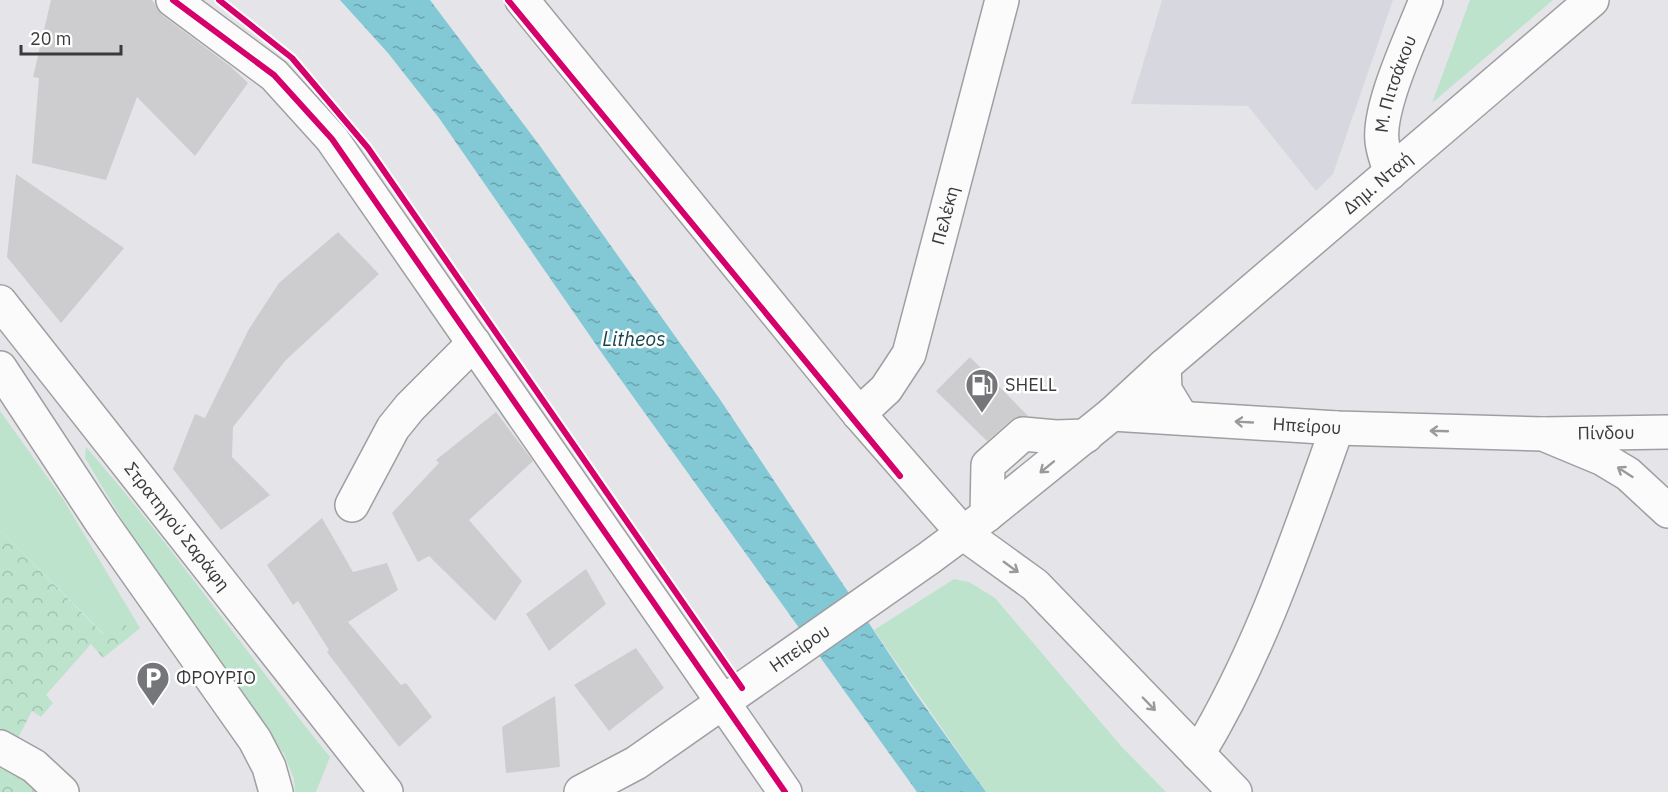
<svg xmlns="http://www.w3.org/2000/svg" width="1668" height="792" font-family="'IBM Plex Sans',sans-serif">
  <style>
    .built { fill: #d7d7e0 }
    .green { fill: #bde3cc }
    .forest { fill: url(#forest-crowns) }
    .water { fill: url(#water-ripples) }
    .building { fill: #cdcdcf }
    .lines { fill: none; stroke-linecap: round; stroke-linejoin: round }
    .minor-casing { stroke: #9f9fa2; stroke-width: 36 }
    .major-casing { stroke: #9f9fa2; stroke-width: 36 }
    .minor { stroke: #fbfbfc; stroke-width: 33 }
    .major { stroke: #fbfbfc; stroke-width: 33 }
    .cycleway-casing { stroke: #fff; stroke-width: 10 }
    .cycleway { stroke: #d6006c; stroke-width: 6 }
    .oneway { stroke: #9a9a9c }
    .labels { text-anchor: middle; stroke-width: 5; stroke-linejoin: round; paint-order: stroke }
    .street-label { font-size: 18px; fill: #393a3c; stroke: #fff }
    .poi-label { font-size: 18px; fill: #393a3c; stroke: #fff; text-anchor: start }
    .water-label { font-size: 20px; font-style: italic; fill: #19474e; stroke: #fff }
  </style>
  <defs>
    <pattern id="forest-crowns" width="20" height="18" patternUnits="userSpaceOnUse" patternTransform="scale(1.5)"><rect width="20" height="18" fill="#bde3cc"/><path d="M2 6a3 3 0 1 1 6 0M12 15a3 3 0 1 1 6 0" fill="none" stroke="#a3c4b0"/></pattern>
    <pattern id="water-ripples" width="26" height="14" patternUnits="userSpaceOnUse" patternTransform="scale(1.5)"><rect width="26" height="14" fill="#82c8d5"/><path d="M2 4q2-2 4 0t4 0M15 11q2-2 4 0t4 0" fill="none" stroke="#6ba3ae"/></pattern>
  </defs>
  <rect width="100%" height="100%" fill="#e5e5e9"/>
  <path class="built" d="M1162,0H1393L1333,174L1316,191L1248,106L1131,104Z"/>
  <path class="green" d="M1470,0H1553L1432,103Z
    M0,411L63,499L140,628L133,634L121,619L104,634L0,530Z
    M86,447C173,546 247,655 330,757L316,792H295L294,779L284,754L163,588L85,458Z
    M954,579L969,582L995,598L1121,746L1166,792H986L874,630Z"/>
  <path class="forest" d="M0,530L103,634L121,619L133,634L103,658L91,644L46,695L53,703L41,717L32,711L10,753L42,792H0Z"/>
  <path class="water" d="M340,0H430L540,146L719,398L916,694L986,792H917L606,359L439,118L388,53Z"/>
  <path class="building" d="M51,0H152L162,15L230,66L248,83L195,156L137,97L106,180L32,163L39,78L33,77Z
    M16,174L124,248L61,323L7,257Z
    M338,232L379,274L286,360L233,427L232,457L270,495L221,530L173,469L195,414L205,418L249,329L279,283Z
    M970,357L1028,416L1011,420L987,441L936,391Z
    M496,412L533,461L469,520L522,581L495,621L429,556L418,562L392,513L439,463L436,460Z
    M322,518L353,572L387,563L398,590L348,622L401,685L406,683L432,717L399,747L327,652L329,650L298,601L293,605L267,565Z
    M586,569L606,604L549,651L526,614Z
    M636,648L664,688L609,731L574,685Z
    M555,696L560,767L506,773L502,727Z"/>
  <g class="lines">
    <g class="minor-casing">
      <g id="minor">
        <path d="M173,0L274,75L332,139L785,792"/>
        <path d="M522,0L859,414L963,533"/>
        <path id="s1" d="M1390,173C1388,163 1383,152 1382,141C1378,106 1413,34 1426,0"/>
        <path d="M1164,366L1165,390L1182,418"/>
        <path d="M0,368L102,523L255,740L269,767L276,792"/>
        <path id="s2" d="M859,414L886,389L909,354L1002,0"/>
        <path id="s3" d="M1112,414L1164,366L1592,0"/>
        <path id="s4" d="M1543,434L1668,432"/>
        <path d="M352,505L393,428L410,407L474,343"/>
        <path d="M987,515L988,465L1023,434L1056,437L1086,436"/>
        <path d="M0,747L34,766L62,792"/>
        <path d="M1198,754C1260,652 1297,540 1337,428"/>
      </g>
    </g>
    <g class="major-casing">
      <g id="major">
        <path id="s5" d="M0,302L386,792"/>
        <path d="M963,533L1035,585L1235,792"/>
        <path id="s6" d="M581,792L636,763L929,558L987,515L1112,414L1337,428L1543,434L1603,459L1628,474L1668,511"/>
      </g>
    </g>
    <use href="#minor" class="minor"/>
    <use href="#major" class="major"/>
    <g class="cycleway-casing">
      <path id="cycleway" d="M173,0L274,75L332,139L785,792
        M219,0L292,58L368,148L742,688
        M508,0L900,476"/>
    </g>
    <use href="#cycleway" class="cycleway"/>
  </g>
  <defs><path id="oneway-shaft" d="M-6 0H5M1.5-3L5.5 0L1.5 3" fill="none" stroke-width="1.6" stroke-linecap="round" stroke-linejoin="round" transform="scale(1.5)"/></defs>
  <g class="oneway">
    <use href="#oneway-shaft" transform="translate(1244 422) rotate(-177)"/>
    <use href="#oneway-shaft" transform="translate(1439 431) rotate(-178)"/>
    <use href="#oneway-shaft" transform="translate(1047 467) rotate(141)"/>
    <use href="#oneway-shaft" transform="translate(1625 472) rotate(-147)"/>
    <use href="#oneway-shaft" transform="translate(1011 567) rotate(36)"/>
    <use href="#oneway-shaft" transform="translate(1149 704) rotate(46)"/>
  </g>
  <defs>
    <g id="fuel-pin" transform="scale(1.725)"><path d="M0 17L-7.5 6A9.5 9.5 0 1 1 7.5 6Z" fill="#757679" stroke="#fff"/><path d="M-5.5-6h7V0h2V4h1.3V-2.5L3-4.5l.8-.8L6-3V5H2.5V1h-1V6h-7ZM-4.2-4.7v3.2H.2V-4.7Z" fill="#fff"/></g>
    <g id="parking-pin" transform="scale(1.725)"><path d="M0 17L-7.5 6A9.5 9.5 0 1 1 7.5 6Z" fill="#757679" stroke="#fff"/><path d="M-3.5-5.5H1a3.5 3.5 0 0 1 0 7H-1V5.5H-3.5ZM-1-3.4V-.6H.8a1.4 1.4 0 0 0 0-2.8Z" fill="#fff"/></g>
  </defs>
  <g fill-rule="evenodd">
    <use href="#fuel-pin" x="982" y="385"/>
    <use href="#parking-pin" x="153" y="678"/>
  </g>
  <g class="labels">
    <g class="street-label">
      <text dy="6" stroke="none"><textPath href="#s1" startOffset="92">Μ. Πιτσάκου</textPath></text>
      <text dy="6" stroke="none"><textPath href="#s3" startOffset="352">Δημ. Νταή</textPath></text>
      <text dy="6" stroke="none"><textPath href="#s2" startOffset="222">Πελέκη</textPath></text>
      <text dy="6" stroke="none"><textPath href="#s6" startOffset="848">Ηπείρου</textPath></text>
      <text dy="6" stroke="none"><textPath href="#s4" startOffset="63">Πίνδου</textPath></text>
      <text dy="6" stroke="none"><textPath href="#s5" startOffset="286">Στρατηγού Σαράφη</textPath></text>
      <text dy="6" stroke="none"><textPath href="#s6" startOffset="262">Ηπείρου</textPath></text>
    </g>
    <g class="poi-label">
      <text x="1005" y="391">SHELL</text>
      <text x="176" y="684">ΦΡΟΥΡΙΟ</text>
    </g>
    <g class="water-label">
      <text x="634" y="346">Litheos</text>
    </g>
  </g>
  <path d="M21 45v9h100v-9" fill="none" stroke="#393a3c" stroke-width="3"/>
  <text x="30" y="45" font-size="18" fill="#393a3c" stroke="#ffffff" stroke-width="4.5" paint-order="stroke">20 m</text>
</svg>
